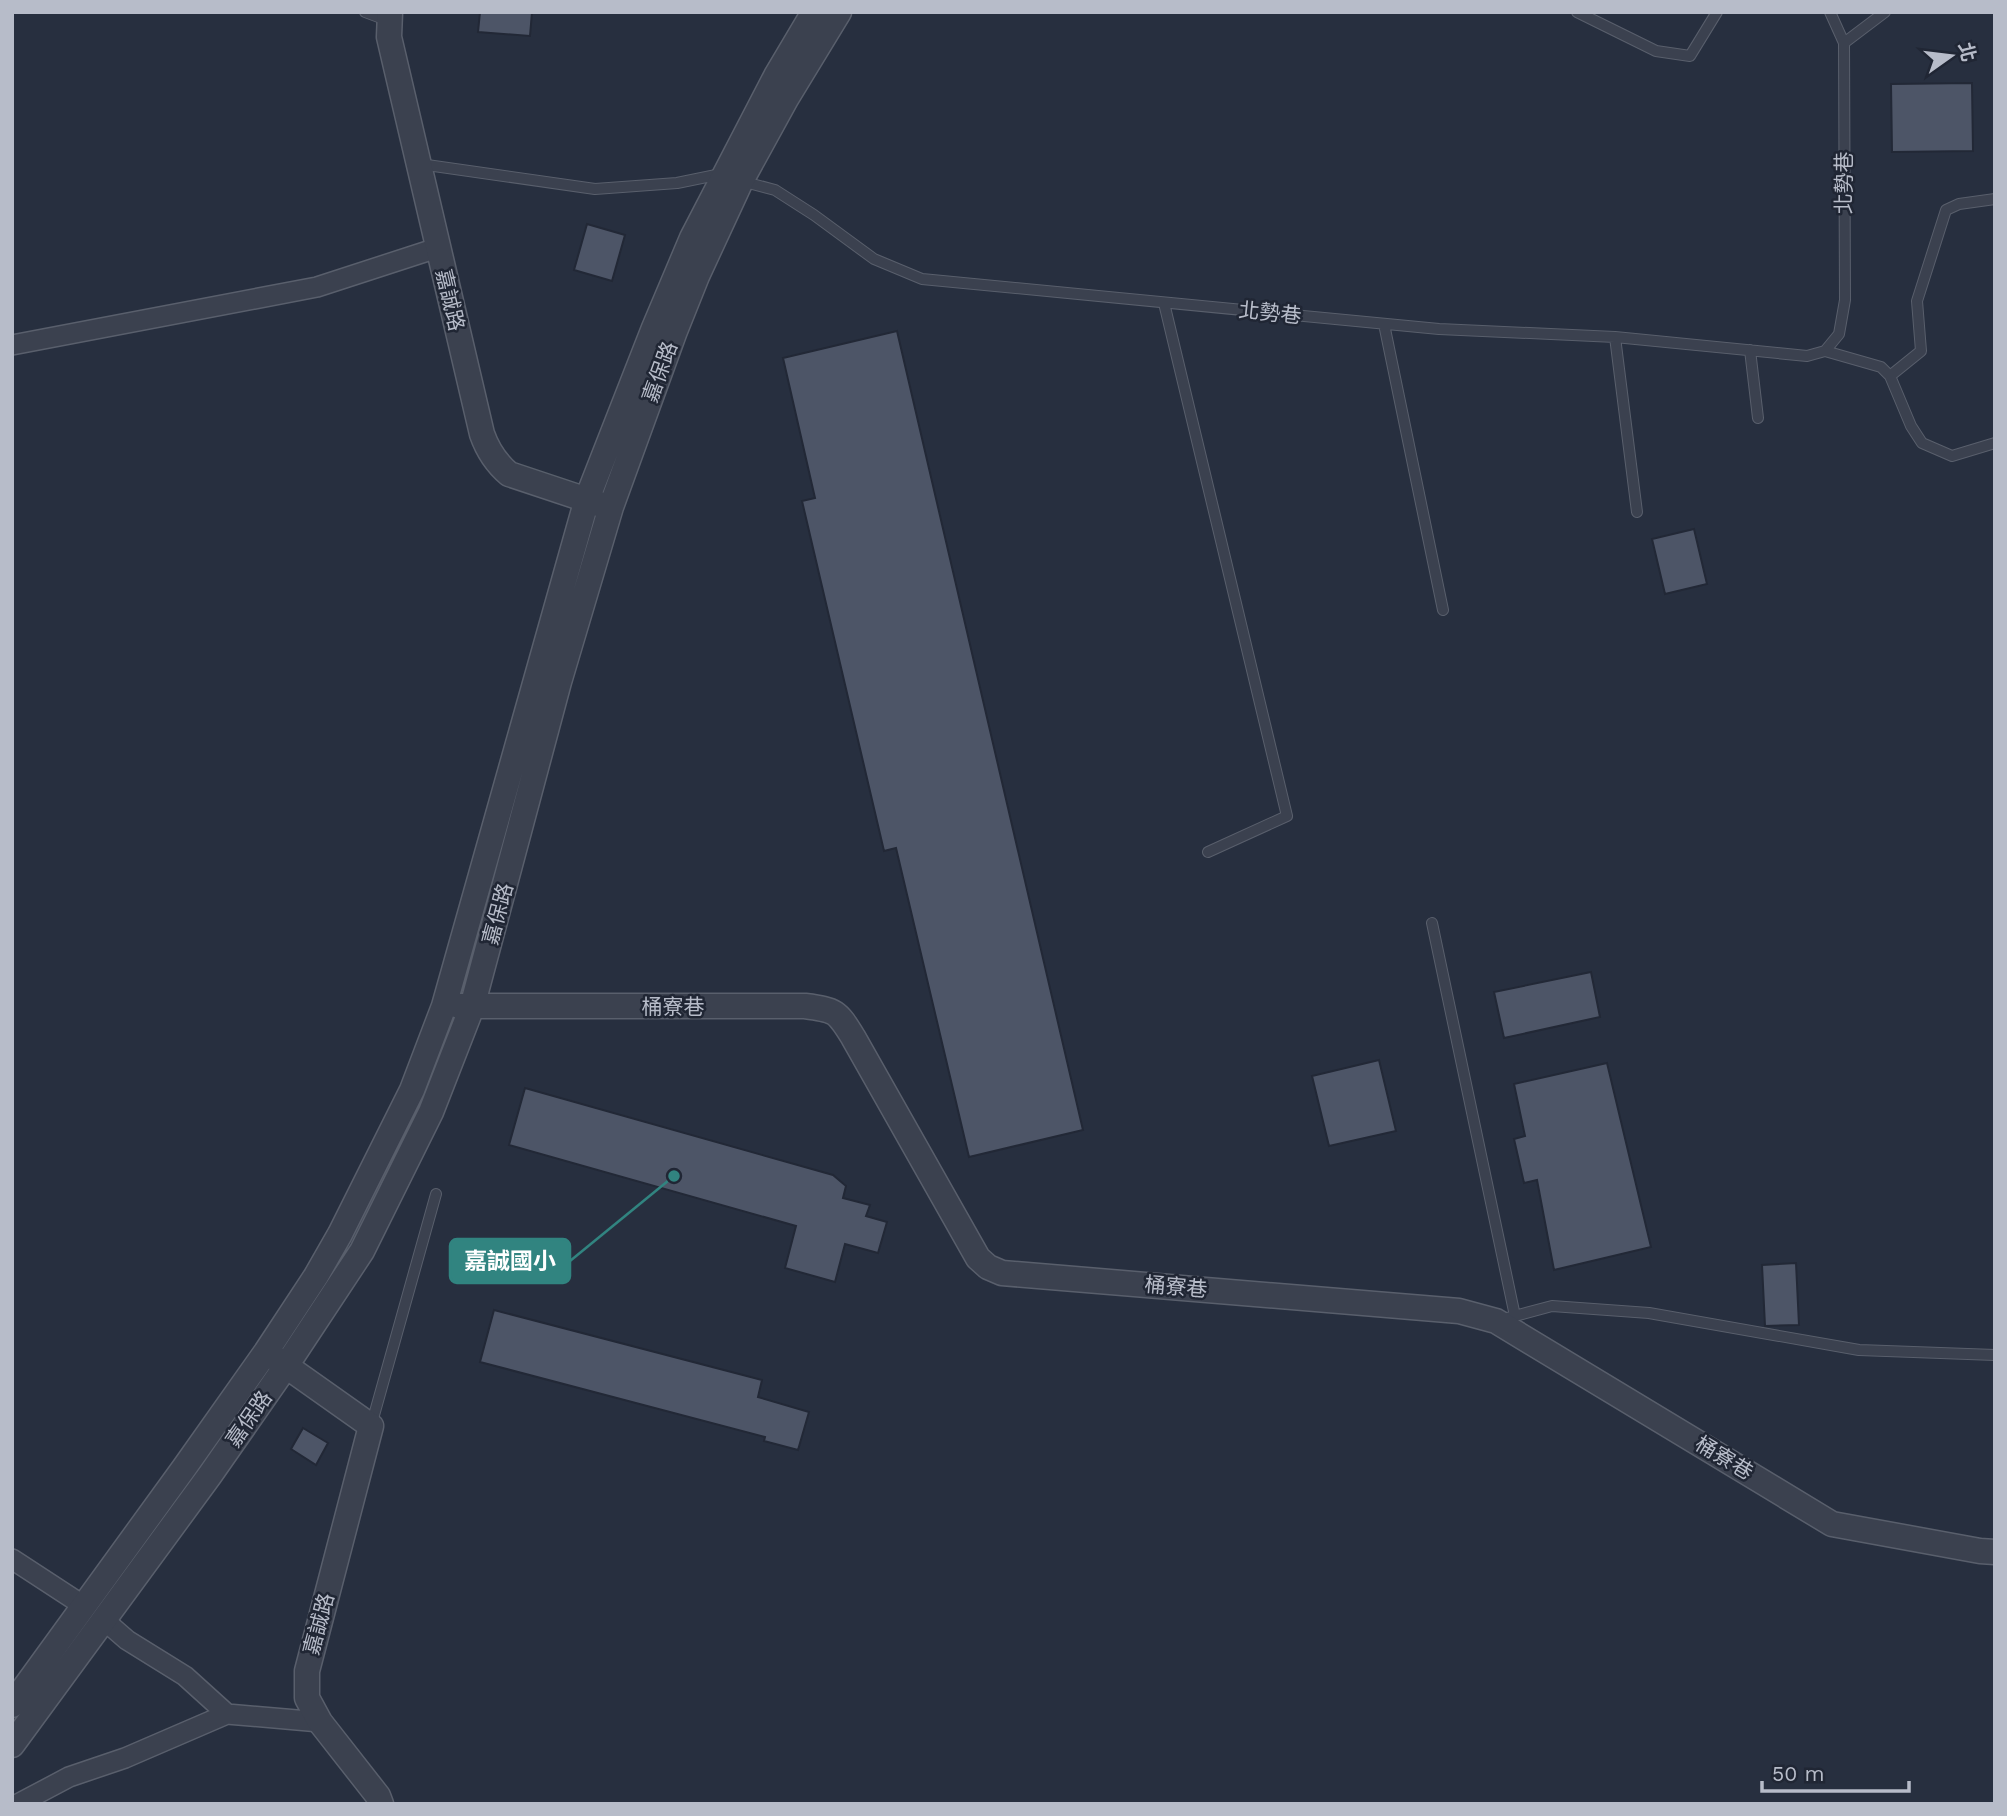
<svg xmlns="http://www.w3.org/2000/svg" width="2007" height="1816" font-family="'Work Sans','Noto Sans TC',sans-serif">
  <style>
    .building { fill: #4d5567; stroke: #222836; stroke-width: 2 }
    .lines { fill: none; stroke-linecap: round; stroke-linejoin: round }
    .service-casing { stroke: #595f6c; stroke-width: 12 }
    .minor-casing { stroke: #595f6c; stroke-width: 22 }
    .tertiary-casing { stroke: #595f6c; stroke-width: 27 }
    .service { stroke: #3b414f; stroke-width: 10 }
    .minor { stroke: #3b414f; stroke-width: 19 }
    .tertiary { stroke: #3b414f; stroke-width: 24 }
    .labels { text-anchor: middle; stroke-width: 5; stroke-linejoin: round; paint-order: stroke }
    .street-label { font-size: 21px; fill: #b7bcc9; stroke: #202634 }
    .leader { fill: none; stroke: #318480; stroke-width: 2.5 }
    .callout-dot { fill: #318480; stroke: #202634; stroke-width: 2.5 }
    .callout { fill: #318480; stroke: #318480; stroke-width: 2.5 }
    .callout-label { font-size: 23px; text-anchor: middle; font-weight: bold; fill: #fff }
  </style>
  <rect width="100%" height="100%" fill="#272f3f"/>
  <path class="building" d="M480,12H532L530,36L478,32Z
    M1972,83L1973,151L1892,152L1891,84Z
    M587,224L625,235L612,281L574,270Z
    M897,331L1083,1130L969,1157L896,848L884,851L802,501L815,498L783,358Z
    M1694,529L1707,584L1665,594L1652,539Z
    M1591,972L1600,1017L1504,1038L1494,992Z
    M1379,1060L1396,1131L1329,1146L1312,1076Z
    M1607,1063L1651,1247L1554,1270L1537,1180L1524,1183L1514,1139L1525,1136L1514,1084Z
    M525,1088L833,1175L846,1186L843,1198L870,1205L866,1216L887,1222L878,1253L845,1244L835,1282L785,1268L796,1226L509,1145Z
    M1796,1263L1799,1325L1765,1326L1762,1265Z
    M494,1310L762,1380L758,1397L809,1412L798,1450L764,1441L765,1437L480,1362Z
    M303,1428L328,1443L316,1465L291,1449Z"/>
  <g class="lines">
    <g class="service-casing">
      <path id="service" d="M365,12L389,21
        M1577,12L1656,51L1690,56L1717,12
        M1844,43L1885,12
        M420,164L595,189L677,183L721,174
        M741,181L775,190L814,215L874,259L922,279L1439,329L1615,337L1807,356L1825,351L1839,334L1845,300L1844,43L1830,12
        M1164,303L1287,816L1208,852
        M1384,324L1443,610
        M1615,337L1637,512
        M1750,350L1758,418
        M1825,351L1881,367L1890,376L1911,426L1922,443L1952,456L1995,443
        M1890,376L1921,351L1917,301L1946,210L1959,204L1995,199
        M1432,923L1515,1316
        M1500,1320L1552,1306L1649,1313L1859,1350L1995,1355
        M371,1426L436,1194"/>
    </g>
    <g class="minor-casing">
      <path id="minor" d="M12,345L317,287L437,248
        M12,1559L84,1606
        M104,1620L127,1640L185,1676L227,1714
        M18,1804L69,1777L125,1758L227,1714L320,1722"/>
    </g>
    <g class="tertiary-casing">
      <path id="tertiary" d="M390,12L389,37L482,434C488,451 496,463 509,474L602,505
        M459,1006H805C836,1010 837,1011 853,1037L978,1258L988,1267L1002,1273L1459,1311L1496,1321L1832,1524L1980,1551L1995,1552
        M272,1356L371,1426L307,1671V1698L320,1722L378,1796L381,1804
        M12,1705L184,1468L266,1352L316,1276L340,1234L412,1090L444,1006L587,499L654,328L692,238L776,76L814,12
        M12,1745L210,1475L286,1366L362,1251L431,1112L472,1007L559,682L611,507L675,331L697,276L741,181L786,99L839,12"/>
    </g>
    <use href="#service" class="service"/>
    <use href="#minor" class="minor"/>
    <use href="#tertiary" class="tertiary"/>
  </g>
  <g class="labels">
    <g class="street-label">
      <text transform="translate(1844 183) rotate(-90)" y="7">北勢巷</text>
      <text transform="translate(450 300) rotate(77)" y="7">嘉誠路</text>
      <text transform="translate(1270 313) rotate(6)" y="7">北勢巷</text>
      <text transform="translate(660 372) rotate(-70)" y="7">嘉保路</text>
      <text transform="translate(498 914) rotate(-75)" y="7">嘉保路</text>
      <text x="673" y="1014">桶寮巷</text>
      <text transform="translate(1176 1287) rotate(5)" y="7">桶寮巷</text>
      <text transform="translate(249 1419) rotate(-55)" y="7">嘉保路</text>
      <text transform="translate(1724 1458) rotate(31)" y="7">桶寮巷</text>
      <text transform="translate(319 1624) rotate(-75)" y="7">嘉誠路</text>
    </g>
  </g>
  <path class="leader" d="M674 1176L570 1261"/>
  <circle class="callout-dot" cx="674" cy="1176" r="7"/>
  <rect class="callout" x="450" y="1239" width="120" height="44" rx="7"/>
  <g class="callout-label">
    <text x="510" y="1269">嘉誠國小</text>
  </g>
  <rect width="2007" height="1816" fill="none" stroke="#b7bcc9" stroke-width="28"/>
  <g transform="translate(1951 56) rotate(76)" stroke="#202634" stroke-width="5" paint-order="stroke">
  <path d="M0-5L12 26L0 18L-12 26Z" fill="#b7bcc9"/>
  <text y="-10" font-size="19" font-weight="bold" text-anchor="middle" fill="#b7bcc9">北</text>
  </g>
  <path d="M1762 1781v10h147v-10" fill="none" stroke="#b7bcc9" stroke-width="3.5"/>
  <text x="1772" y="1781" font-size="21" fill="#b7bcc9" stroke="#202634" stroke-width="5" paint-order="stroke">50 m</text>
</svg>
